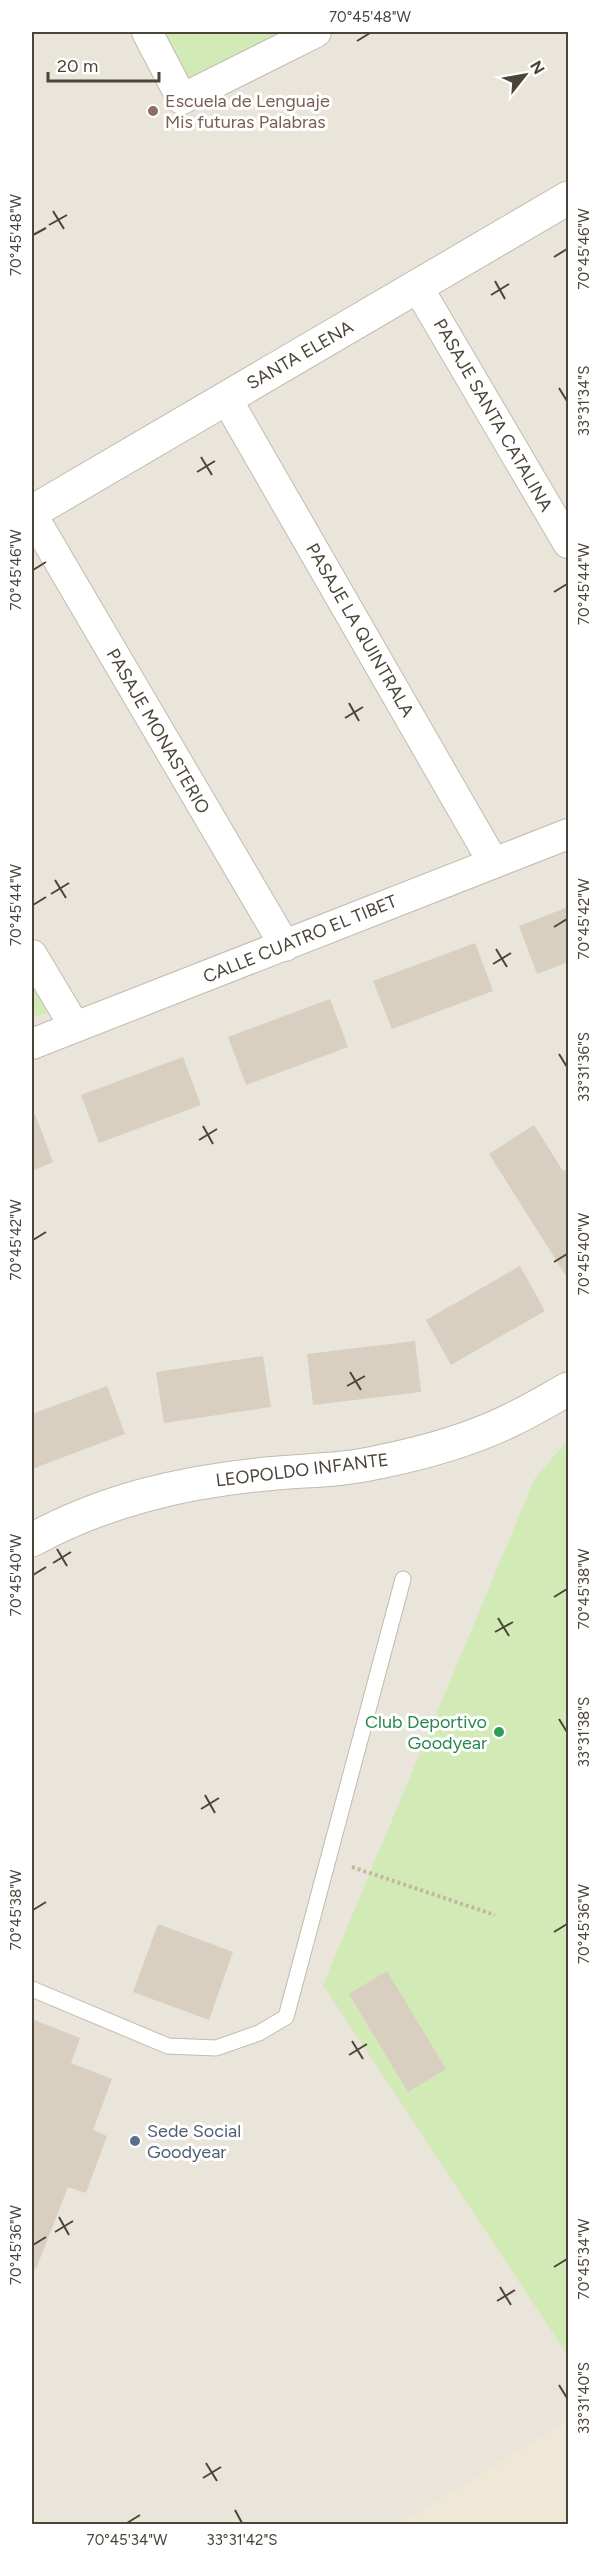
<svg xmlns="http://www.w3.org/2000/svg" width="600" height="2556" font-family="Figtree,sans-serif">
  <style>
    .residential { fill: #eae5da }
    .education { fill: #efe8d6 }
    .green { fill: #d2eab5 }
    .building { fill: #d8cfc1 }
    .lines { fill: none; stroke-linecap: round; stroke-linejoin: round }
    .service-casing { stroke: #c2bbae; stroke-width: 17 }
    .minor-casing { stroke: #c2bbae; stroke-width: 32 }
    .tertiary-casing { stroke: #c2bbae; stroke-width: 35 }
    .path { stroke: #c4b79f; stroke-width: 4; stroke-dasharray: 3 3; stroke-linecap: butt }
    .service { stroke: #fff; stroke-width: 15 }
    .minor { stroke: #fff; stroke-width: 30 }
    .tertiary { stroke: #fff; stroke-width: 33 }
    .ticks { fill: none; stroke: #4b4439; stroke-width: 2 }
    .education-dot { fill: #8d6e63; stroke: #fff; stroke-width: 2 }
    .leisure-dot { fill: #2e9e5b; stroke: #fff; stroke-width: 2 }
    .service-dot { fill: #5c6f8a; stroke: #fff; stroke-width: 2 }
    .labels { text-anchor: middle; stroke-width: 6; stroke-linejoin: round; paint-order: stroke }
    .education-label { font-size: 18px; fill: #785e54; stroke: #fff; text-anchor: start }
    .street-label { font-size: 18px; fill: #4b4439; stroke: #fff }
    .leisure-label { font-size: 18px; fill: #27864d; stroke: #fff; text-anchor: end }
    .service-label { font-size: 18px; fill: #4e5e75; stroke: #fff; text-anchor: start }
    .neatline { fill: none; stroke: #4b4439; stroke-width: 2 }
    .ticks-label { font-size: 15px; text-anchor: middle; fill: #4b4439 }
  </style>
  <rect width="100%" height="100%" fill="#f6f3ec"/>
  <path class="residential" d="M32,32H568V2524H32Z"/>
  <path class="education" d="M568,2421V2524H399Z"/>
  <path class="green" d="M154,32H295L188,81Z
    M32,981L51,1012L32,1018Z
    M568,1440V2356L323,1985L535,1478Z"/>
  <path class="building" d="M568,907V962L537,974L519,926Z
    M475,943L493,991L392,1029L373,981Z
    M330,999L348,1047L246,1085L228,1037Z
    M183,1057L201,1105L99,1143L81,1095Z
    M35,1114L53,1162L32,1171V1116Z
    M534,1125L563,1171L568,1168V1279L489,1154Z
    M520,1266L545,1311L451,1365L426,1320Z
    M415,1341L421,1392L313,1405L307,1354Z
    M263,1356L271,1407L164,1423L156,1372Z
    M107,1386L125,1434L32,1469V1414Z
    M158,1924L233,1952L209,2020L133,1992Z
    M387,1971L446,2069L408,2092L349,1994Z
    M32,2019L80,2038L71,2063L112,2079L93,2130L107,2136L86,2193L68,2187L36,2269L32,2268Z"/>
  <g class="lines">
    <g class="service-casing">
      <path id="service" d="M32,1989L168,2046L216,2048L259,2033L286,2017L403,1579"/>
    </g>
    <g class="minor-casing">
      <path id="minor" d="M147,32L182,99L316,32
        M417,286L568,543
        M226,398L493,862
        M32,515L285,946
        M32,955L75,1027
        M32,1044L568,834"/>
    </g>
    <g class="tertiary-casing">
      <path id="tertiary" d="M32,512L568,198
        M32,1540C105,1500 183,1482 266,1474C304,1470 341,1471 379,1462C424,1453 471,1440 513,1419C532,1410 550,1399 568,1389"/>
    </g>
    <path class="path" d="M352,1867L495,1915"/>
    <use href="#service" class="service"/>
    <use href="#minor" class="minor"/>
    <use href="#tertiary" class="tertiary"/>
  </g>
  <path class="ticks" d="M357,41L370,33M53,211L64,229M49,225L67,215M33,235L46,228M554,257L567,249M495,281L505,299M491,295L509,284M559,388L567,401M201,457L212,475M197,472L215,461M33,570L46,562M554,592L567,584M349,703L359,721M345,718L363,707M55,880L66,898M51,894L69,883M33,905L46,897M554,927L567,919M496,949L507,967M493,964L511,953M559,1054L567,1067M203,1126L213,1144M199,1140L217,1129M33,1240L46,1232M554,1262L567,1254M350,1372L361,1390M347,1386L365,1376M57,1549L67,1566M53,1563L71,1552M33,1575L46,1567M554,1597L567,1589M498,1618L509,1636M495,1632L513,1622M559,1719L567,1732M205,1795L215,1813M201,1809L219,1798M33,1910L46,1902M554,1932L567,1924M352,2041L363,2059M349,2055L367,2044M59,2217L69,2235M55,2232L73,2221M33,2245L46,2237M554,2267L567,2259M500,2287L511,2305M497,2301L515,2290M559,2385L567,2398M206,2463L217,2481M203,2478L221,2467M235,2510L242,2523M127,2523L140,2515"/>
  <circle class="education-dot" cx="153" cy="111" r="6"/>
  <circle class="leisure-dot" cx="499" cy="1732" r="6"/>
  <circle class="service-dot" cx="135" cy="2141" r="6"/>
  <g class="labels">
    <g class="education-label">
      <text x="165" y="107">Escuela de Lenguaje<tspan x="165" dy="21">Mis futuras Palabras</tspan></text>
    </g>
    <g class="street-label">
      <text transform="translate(300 355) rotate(-30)" y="6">SANTA ELENA</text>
      <text transform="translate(493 415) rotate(60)" y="6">PASAJE SANTA CATALINA</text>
      <text transform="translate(360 630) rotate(60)" y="6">PASAJE LA QUINTRALA</text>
      <text transform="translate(158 731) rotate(60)" y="6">PASAJE MONASTERIO</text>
      <text transform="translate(300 939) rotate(-22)" y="6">CALLE CUATRO EL TIBET</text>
      <text transform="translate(302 1470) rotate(-7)" y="6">LEOPOLDO INFANTE</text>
    </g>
    <g class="leisure-label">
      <text x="487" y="1728">Club Deportivo<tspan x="487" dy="21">Goodyear</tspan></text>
    </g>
    <g class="service-label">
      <text x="147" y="2137">Sede Social<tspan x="147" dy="21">Goodyear</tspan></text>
    </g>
  </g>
  <rect width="600" height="2556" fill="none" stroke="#ffffff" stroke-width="66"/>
  <g transform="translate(525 75) rotate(59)" stroke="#ffffff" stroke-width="4.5" paint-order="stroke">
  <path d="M0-4.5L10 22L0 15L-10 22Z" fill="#4b4439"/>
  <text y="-9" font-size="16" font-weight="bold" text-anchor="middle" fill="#4b4439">N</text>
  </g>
  <path d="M48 72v9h111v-9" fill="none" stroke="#4b4439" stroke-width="3"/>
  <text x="57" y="72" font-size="18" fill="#4b4439" stroke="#ffffff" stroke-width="4.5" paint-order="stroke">20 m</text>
  <rect x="33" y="33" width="534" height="2490" class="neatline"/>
  <g class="ticks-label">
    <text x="370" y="22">70°45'48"W</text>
    <text transform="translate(16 235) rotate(-90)" y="5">70°45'48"W</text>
    <text transform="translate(584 249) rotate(-90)" y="5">70°45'46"W</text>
    <text transform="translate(584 401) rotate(-90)" y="5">33°31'34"S</text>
    <text transform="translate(16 570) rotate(-90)" y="5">70°45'46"W</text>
    <text transform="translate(584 584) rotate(-90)" y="5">70°45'44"W</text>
    <text transform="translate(16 905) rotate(-90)" y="5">70°45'44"W</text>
    <text transform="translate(584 919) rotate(-90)" y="5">70°45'42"W</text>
    <text transform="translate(584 1067) rotate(-90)" y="5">33°31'36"S</text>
    <text transform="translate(16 1240) rotate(-90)" y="5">70°45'42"W</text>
    <text transform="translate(584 1254) rotate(-90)" y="5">70°45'40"W</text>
    <text transform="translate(16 1575) rotate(-90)" y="5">70°45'40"W</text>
    <text transform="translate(584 1589) rotate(-90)" y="5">70°45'38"W</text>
    <text transform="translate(584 1732) rotate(-90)" y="5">33°31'38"S</text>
    <text transform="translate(16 1910) rotate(-90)" y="5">70°45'38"W</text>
    <text transform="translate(584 1924) rotate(-90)" y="5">70°45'36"W</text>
    <text transform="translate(16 2245) rotate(-90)" y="5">70°45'36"W</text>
    <text transform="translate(584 2259) rotate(-90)" y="5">70°45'34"W</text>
    <text transform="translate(584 2398) rotate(-90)" y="5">33°31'40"S</text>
    <text x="127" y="2545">70°45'34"W</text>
    <text x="242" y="2545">33°31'42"S</text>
  </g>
</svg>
